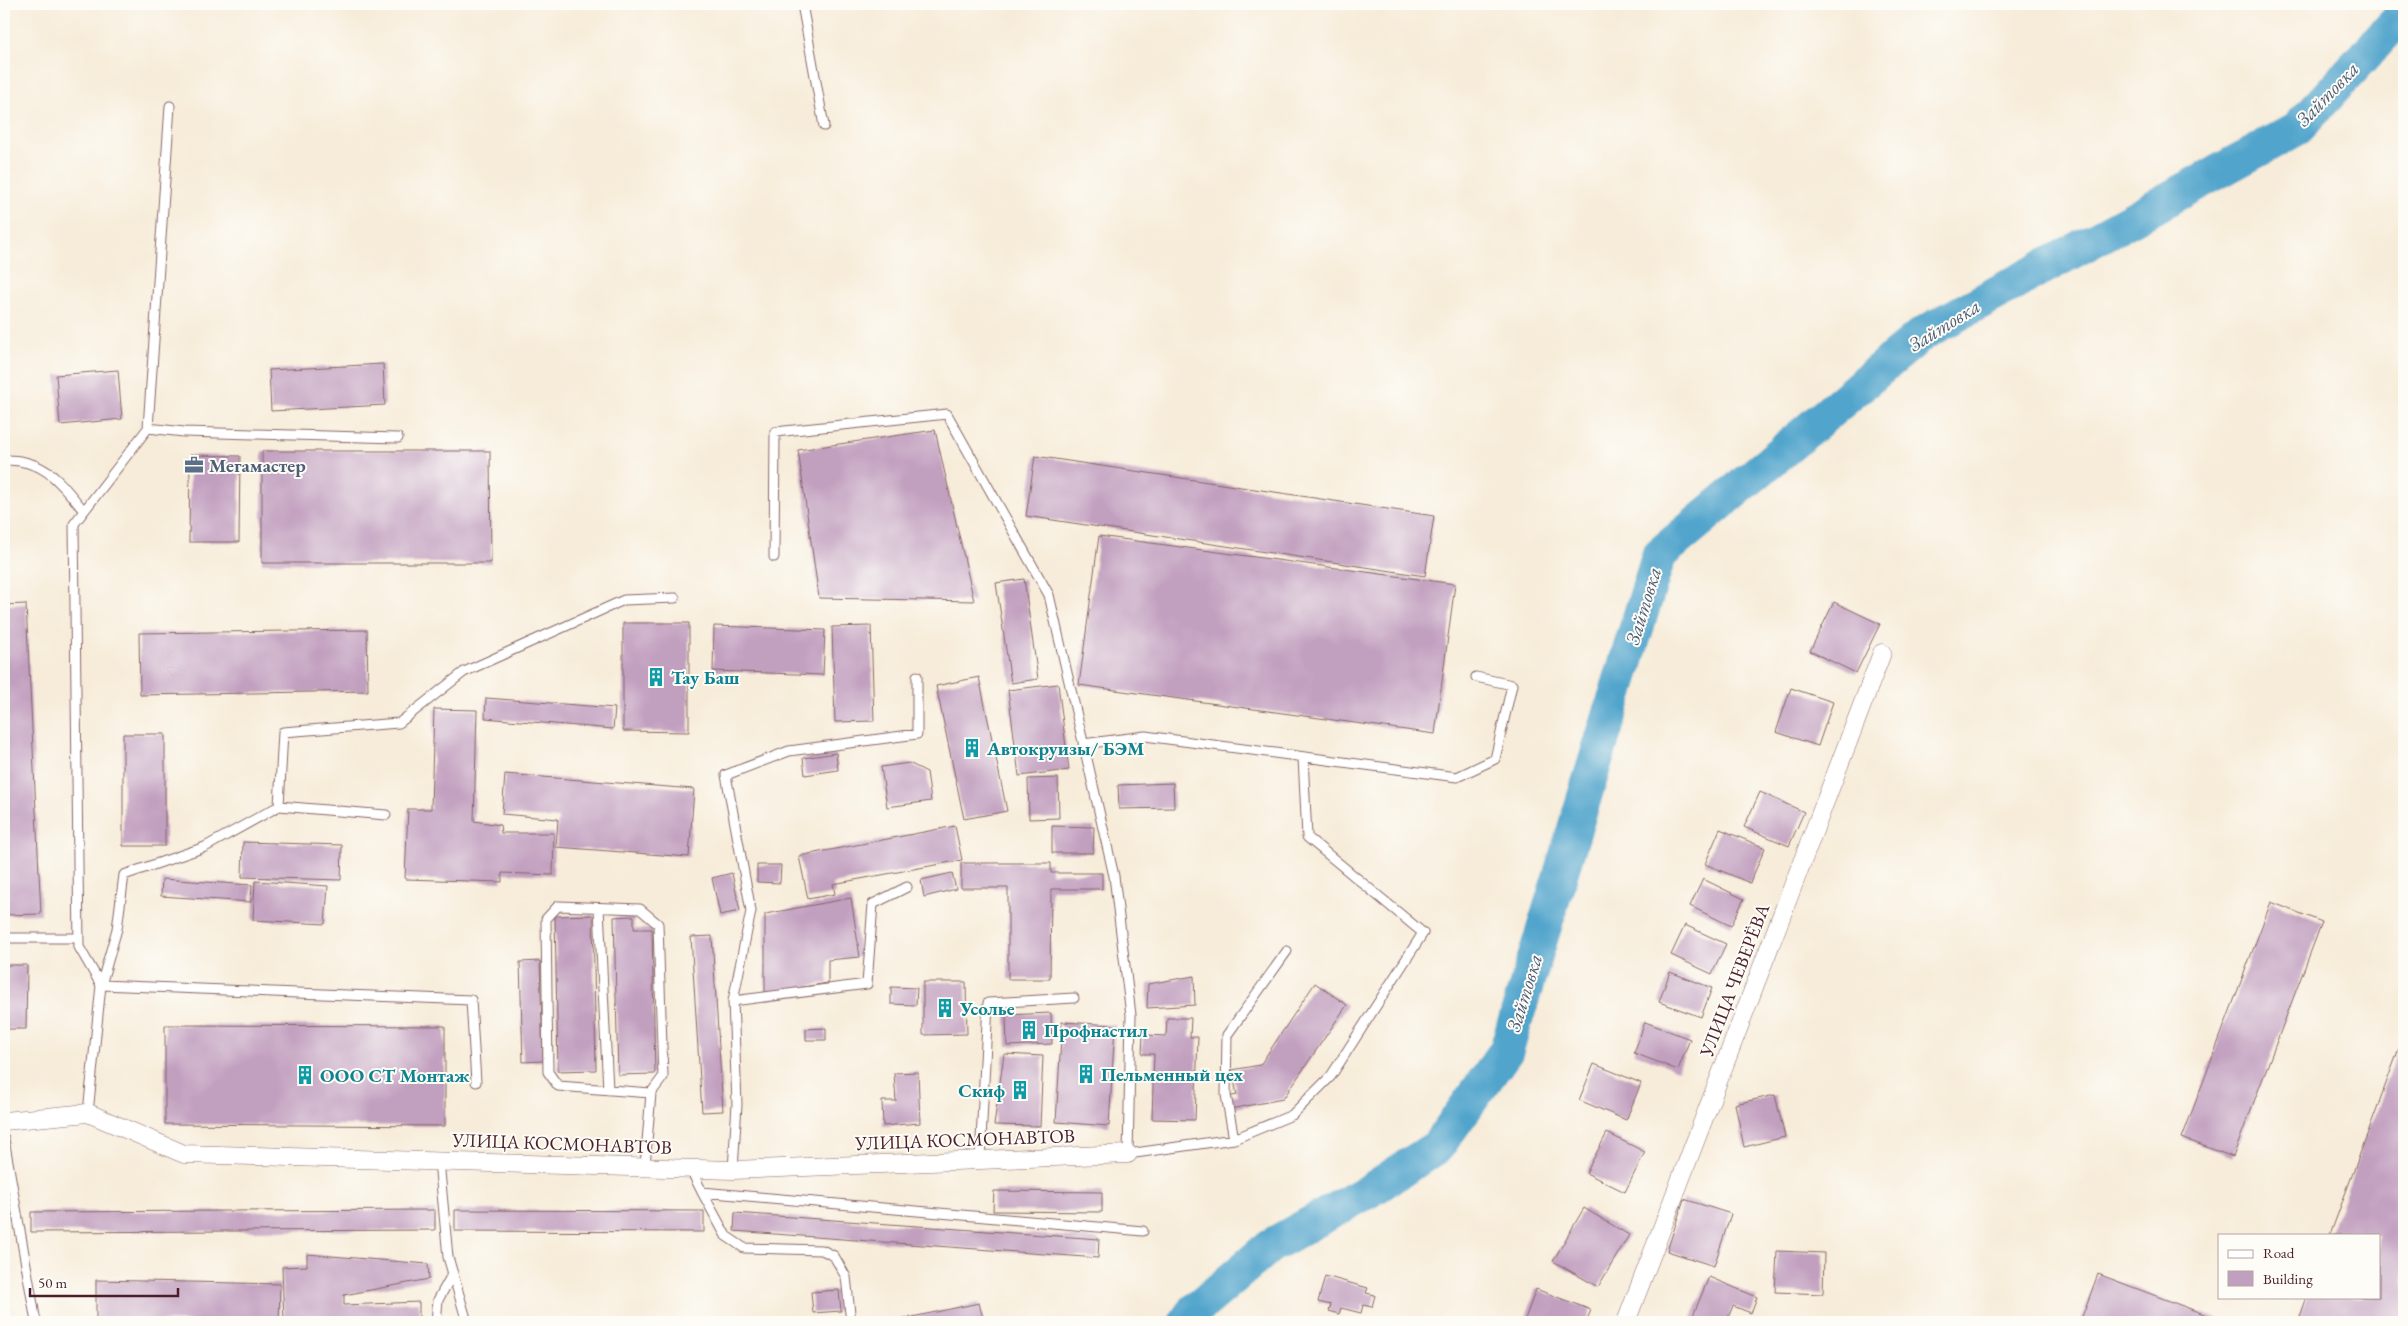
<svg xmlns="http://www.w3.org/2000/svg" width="2408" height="1326" font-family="'EB Garamond',serif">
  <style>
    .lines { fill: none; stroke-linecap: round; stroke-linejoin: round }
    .river { stroke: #51a4cc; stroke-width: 35 }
    .building { fill: #c19fbf }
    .lane-casing { stroke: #876768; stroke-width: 11 }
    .street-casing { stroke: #876768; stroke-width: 19 }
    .lane { stroke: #fff; stroke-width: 9 }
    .street { stroke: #fff; stroke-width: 18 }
    .labels { text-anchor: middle; stroke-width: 4; stroke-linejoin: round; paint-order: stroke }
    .service-label { font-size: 19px; font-weight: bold; fill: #4e5e75; stroke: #fdfcf7; text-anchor: start }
    .culture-label { font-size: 19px; font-weight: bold; fill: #0d838f; stroke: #fdfcf7; text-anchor: start }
    .street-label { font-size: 19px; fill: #4a1f2b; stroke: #fdfcf7 }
    .water-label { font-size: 20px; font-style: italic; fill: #4d5b73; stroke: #fdfcf7 }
  </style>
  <rect width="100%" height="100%" fill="#fdfcf7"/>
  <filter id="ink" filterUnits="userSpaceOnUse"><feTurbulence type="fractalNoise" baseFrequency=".02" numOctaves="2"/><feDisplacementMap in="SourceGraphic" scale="10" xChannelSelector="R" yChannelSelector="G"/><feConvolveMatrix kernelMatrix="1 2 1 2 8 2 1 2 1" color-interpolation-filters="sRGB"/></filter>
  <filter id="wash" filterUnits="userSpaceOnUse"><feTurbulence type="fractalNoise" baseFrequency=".0096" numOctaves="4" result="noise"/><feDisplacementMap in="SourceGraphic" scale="20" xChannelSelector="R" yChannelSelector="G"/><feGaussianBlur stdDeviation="1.12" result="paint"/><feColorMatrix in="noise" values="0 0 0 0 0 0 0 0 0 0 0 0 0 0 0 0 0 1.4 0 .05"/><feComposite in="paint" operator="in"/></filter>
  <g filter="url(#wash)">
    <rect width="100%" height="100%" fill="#f7ecd9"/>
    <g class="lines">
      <path class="river" d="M1186,1322L1192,1313L1270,1246L1374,1188L1437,1147L1506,1051L1659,555L1922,334L2298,128L2404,13"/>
    </g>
    <g id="blocks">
      <path class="building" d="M383,364L385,405L271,411L269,370Z
        M118,370L122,419L60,425L56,375Z
        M935,430L974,601L819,598L798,450Z
        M262,451H490L491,563H262Z
        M190,455L240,456L239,542H189Z
        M1035,456L1434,516L1425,576L1026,516Z
        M1099,536L1455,584L1435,734L1079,685Z
        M1024,579L1038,679L1011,683L996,583Z
        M1834,602L1880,624L1856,673L1810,651Z
        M26,604L41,914L5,915L4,605Z
        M623,623H689V732L623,731Z
        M714,626L825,630L823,675L713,671Z
        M871,626L874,721L835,722L832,627Z
        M367,630L368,691L140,695L139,633Z
        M979,677L1007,811L964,819L936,686Z
        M1058,684L1069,770L1019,776L1008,690Z
        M1791,688L1833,702L1818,746L1776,732Z
        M486,698L615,708L613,729L485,718Z
        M434,709L477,710L474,821L500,825L501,833H554L553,875L502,873V882L405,879L408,809H431Z
        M123,734H165V846H123Z
        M836,753L838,770L805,775L803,758Z
        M909,763L927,772L931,801L887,807L881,767Z
        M505,774L694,789L689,857L556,847L558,819L502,814Z
        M1058,778L1059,818L1029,819L1028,779Z
        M1173,783L1174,808L1119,809L1118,785Z
        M1760,792L1804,812L1789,846L1744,827Z
        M955,826L962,860L833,884L835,894L808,899L799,856Z
        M1052,826L1094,827L1093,853H1052Z
        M1720,829L1765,848L1750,883L1705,864Z
        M243,842L342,845L341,880L242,877Z
        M961,863H1051V873H1102V889H1051L1050,979H1008V888H961Z
        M757,865H781L780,883L757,882Z
        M732,873L740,911L720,915L712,878Z
        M952,873L956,889L924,897L921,880Z
        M162,879L252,885L251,902L161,896Z
        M1703,879L1744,899L1731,926L1690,906Z
        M255,881L328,886L325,924L253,920Z
        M851,898L860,957L828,960V983L765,993V914Z
        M2271,902L2322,922L2233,1157L2182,1138Z
        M593,915L596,1070L558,1071L555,916Z
        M634,916V929H652L655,1074L618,1075L614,917Z
        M1685,925L1726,944L1712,974L1671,955Z
        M712,936L723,1111L702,1112L691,937Z
        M540,961L543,1061L523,1062L520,962Z
        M4,965H27L26,1029H4Z
        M1670,972L1712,988L1701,1017L1659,1002Z
        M1194,976L1195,1005L1147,1008L1148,984Z
        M923,982H966L967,1034L923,1035Z
        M1315,983L1347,1005L1283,1099L1230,1109L1228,1097L1237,1095L1232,1070L1260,1065Z
        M891,987L917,988L916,1005L891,1004Z
        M1051,1013L1052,1044L1007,1046L1006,1015Z
        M1167,1018H1191L1190,1037H1198L1195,1120L1152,1119L1154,1054H1142L1143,1035L1166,1036Z
        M1062,1022L1115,1025L1109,1126L1056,1122Z
        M1645,1022L1690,1039L1678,1070L1634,1053Z
        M165,1025L445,1026V1126L165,1124Z
        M826,1028V1040H806V1029Z
        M2404,1035V1322H2298L2307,1297H2379V1235H2330Z
        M1004,1054L1043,1056L1040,1126L994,1125Z
        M1594,1064L1641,1083L1626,1120L1579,1100Z
        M918,1072L920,1123L883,1126L882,1101H896L894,1073Z
        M1775,1095L1785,1137L1744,1147L1735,1104Z
        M1607,1133L1645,1152L1625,1192L1586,1173Z
        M994,1191L1102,1192V1212L993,1211Z
        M1684,1199L1731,1214L1714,1266L1667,1251Z
        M1584,1208L1629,1235L1598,1287L1553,1261Z
        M435,1210V1230L31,1232V1212Z
        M455,1210L704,1211V1232L455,1231Z
        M735,1213L1099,1239L1098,1258L734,1231Z
        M1777,1251L1824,1253L1823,1294L1775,1292Z
        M307,1254L428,1264L429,1279L344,1295V1305L419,1302V1322H284L282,1267L307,1266Z
        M2098,1274L2225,1322H2080Z
        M1325,1276L1368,1288L1366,1293L1375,1295L1372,1307L1363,1305L1361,1313L1341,1308L1339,1314L1329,1311L1331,1305L1318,1302Z
        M1709,1277L1757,1297L1751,1313L1733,1306L1726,1322H1702L1692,1318Z
        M96,1280L280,1284L279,1322L96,1321Z
        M1536,1289L1591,1310L1586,1322H1524Z
        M839,1290L841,1311L813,1313L811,1292Z
        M979,1303L984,1322H893V1321Z"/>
    </g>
  </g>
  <g filter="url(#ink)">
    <use href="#blocks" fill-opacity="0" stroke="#876768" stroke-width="1"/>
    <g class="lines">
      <g class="lane-casing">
        <path id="lane" d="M802,4L824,126
          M148,428L184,432L398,438
          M4,460C45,459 60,482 84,511
          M774,557L775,432L947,414L1049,595L1114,876L1131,1015L1128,1154L1234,1139L1292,1115L1331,1076L1423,933L1307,837L1303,757
          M1083,744L1145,736L1457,777L1495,759L1512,685L1476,677
          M279,806L283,732L399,723L464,672L624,600L675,598
          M386,815L279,806L205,847L124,875L117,929L101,985L471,1000L476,1082
          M599,908L608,1090
          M4,938H79
          M733,1001L751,911L726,775L789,751L917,734V676
          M88,1113L101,985L79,947L74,524L148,428L170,106
          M4,1139L36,1322
          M1234,1139L1226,1095L1227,1035L1287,951
          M980,1160L988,1003L1074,998
          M439,1161L448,1257L467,1322
          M645,1166L651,1093L663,1077L658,924L640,909L558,906L546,919L548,1072L558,1086L651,1093
          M690,1168L702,1192L1143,1231
          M733,1170L737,1104L733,1001L867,984L873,904L907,887
          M702,1192L726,1236L744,1248L822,1250L834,1256L846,1277L851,1322
          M436,1322L438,1300L453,1273"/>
      </g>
      <g class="street-casing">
        <path id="street" d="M4,1121L88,1113L184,1154L733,1170L1128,1154
          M1626,1322L1882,653"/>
      </g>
      <use href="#lane" class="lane"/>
      <use href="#street" class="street"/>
    </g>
  </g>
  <defs>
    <g id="office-bare" transform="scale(1.5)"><path d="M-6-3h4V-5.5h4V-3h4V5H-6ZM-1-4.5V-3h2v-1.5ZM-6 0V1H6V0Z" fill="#5c6f8a" stroke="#fdfcf7" stroke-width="2.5" paint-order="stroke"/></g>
    <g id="building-bare" transform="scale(1.5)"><path d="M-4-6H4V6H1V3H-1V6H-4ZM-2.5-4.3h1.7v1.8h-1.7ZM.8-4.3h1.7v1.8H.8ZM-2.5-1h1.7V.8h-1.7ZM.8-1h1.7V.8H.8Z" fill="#0f9aa8" stroke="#fdfcf7" stroke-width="2.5" paint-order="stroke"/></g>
  </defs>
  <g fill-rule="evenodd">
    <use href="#office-bare" x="194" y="465"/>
    <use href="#building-bare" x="656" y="677"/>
    <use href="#building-bare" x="972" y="748"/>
    <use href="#building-bare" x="945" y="1008"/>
    <use href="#building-bare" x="1029" y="1030"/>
    <use href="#building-bare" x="1086" y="1074"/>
    <use href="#building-bare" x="305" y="1075"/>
    <use href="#building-bare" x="1020" y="1090"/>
  </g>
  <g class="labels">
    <g class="service-label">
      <text x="209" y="472">Мегамастер</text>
    </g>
    <g class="culture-label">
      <text x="671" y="684">Тау Баш</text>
      <text x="987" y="755">Автокруизы/ БЭМ</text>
      <text x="960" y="1015">Усолье</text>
      <text x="1044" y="1037">Профнастил</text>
      <text x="1101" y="1081">Пельменный цех</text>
      <text x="320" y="1082">ООО СТ Монтаж</text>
      <text x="1005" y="1097" text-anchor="end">Скиф</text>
    </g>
    <g class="street-label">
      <text transform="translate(1734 980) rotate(-69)" y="7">УЛИЦА ЧЕВЕРЁВА</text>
      <text transform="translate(965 1139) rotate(-2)" y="7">УЛИЦА КОСМОНАВТОВ</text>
      <text transform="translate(562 1143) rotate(2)" y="7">УЛИЦА КОСМОНАВТОВ</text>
    </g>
    <g class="water-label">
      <text transform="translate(2327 94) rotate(-46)" y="7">Зайтовка</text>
      <text transform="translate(1944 325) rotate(-32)" y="7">Зайтовка</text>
      <text transform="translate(1643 606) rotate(-73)" y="7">Зайтовка</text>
      <text transform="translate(1524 993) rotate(-73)" y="7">Зайтовка</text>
    </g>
  </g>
  <rect width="2408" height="1326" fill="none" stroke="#fdfcf7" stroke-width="20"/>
  <rect x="2218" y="1234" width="162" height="65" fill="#fdfcf7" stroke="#b5a4a5"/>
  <rect x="2228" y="1250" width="25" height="8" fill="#ffffff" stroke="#b5a4a5"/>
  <text x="2263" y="1258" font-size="15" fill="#4a1f2b">Road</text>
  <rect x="2228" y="1271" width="25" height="15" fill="#c19fbf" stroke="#b5a4a5"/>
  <text x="2263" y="1284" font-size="15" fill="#4a1f2b">Building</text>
  <path d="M30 1288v8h148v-8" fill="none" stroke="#4a1f2b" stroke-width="2.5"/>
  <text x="38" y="1288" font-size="15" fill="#4a1f2b" stroke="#fdfcf7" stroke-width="4" paint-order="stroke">50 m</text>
</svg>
